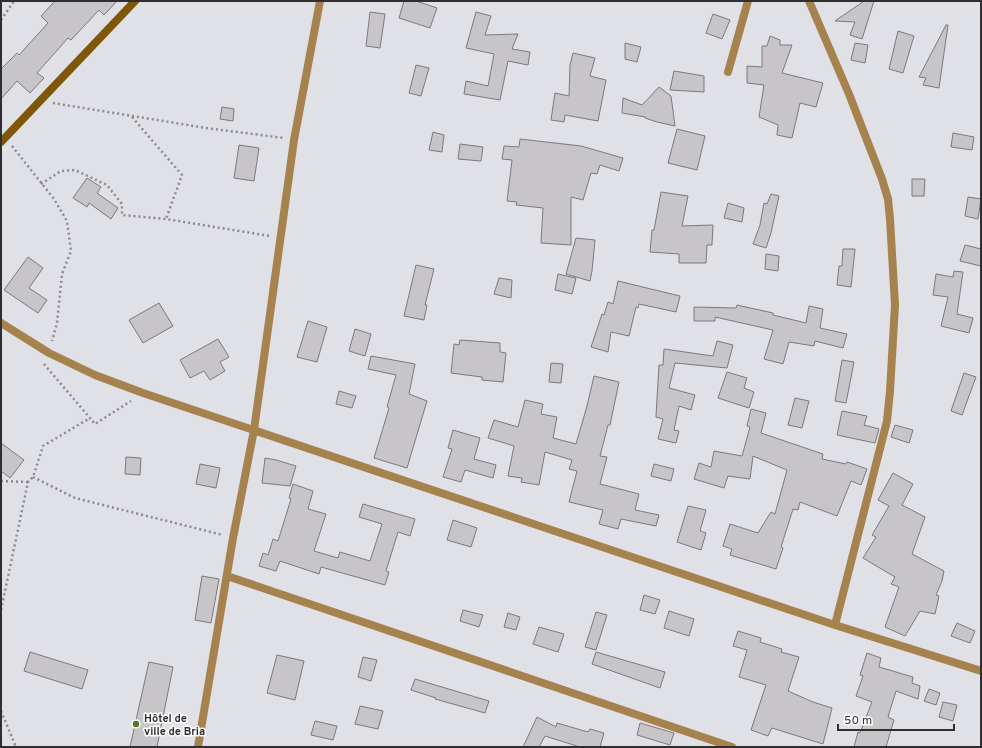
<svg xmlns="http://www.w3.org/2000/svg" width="982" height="748" font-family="Overpass,sans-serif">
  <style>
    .building { fill: #c8c5c9; stroke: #7c797d }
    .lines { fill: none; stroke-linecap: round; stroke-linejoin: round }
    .path { stroke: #89898d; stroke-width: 2.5; stroke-dasharray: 2 3; stroke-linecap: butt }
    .street { stroke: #a6834e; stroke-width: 8 }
    .secondary { stroke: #7f5708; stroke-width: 8 }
    .poi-dot { fill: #56752b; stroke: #fff; stroke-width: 1.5 }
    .labels { text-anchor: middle; stroke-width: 3; stroke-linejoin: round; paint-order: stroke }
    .poi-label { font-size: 11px; font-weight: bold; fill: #2f2f31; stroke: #fff; text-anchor: start }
  </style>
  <rect width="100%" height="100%" fill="#e0e1e6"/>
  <path class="building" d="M55,1H117L104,15L99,10L71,40L68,38L37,73L44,78L30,93L17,81L1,99V69L17,53L19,55L48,23L41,16Z
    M404,1H416L437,8L430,28L399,18Z
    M864,1H874L862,39L850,35L855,22L835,21Z
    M370,12L385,14L380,48L366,46Z
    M476,12L491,16L485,35L518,34L512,49L530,52L528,65L508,61L500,100L464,94L466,81L488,86L494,54L466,48Z
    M713,14L730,20L722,39L706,33Z
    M946,25H948L939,88L923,85L926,78L919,77Z
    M898,31L914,36L903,73L889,69Z
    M770,36L780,40V45H792L782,73L823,83L816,107L800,103L792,138L777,135L778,125L759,117L764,85L747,83V66L762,67V46H767Z
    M625,43L641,47L637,62L625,59Z
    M855,43L868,45L865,63L851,60Z
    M573,53L595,58L590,76L606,80L598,121L565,115L564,122L551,120L555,93L569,96L570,65Z
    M416,65L429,68L421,96L409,93Z
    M674,71L704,76V92L670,90Z
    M659,87L671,96L675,126L657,122L645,118V117L622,113L623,98L642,105Z
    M222,107L234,109L233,121L220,119Z
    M677,129L705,136L697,170L668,163Z
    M433,132L444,135L442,152L429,150Z
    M953,133L974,137L972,150L951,147Z
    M520,139L581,146L623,158L619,171L600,165L597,174L591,173L583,200L571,197V245L541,243L543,208L516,205L517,202L507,201L512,160L502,159L504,146L519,147Z
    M460,144L483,147L481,161L458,159Z
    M239,145L259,148L254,181L234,178Z
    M87,178L101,187L97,193L118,208L111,219L89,203L87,207L73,198Z
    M912,179H925L924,196H912Z
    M661,192L688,196L682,226L713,225L712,245H707L706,263H679V254L650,252L652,230H654Z
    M771,194L779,196L771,233L766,248L753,244L760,225L764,203L767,204Z
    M968,197L981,199L978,219L965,216Z
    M728,203L744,208L742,222L724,218Z
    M576,238L595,240L592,271L590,281L566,274Z
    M965,245L981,249V266L960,261Z
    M843,249H855L851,287L837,285L839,266H842Z
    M766,254L779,256L778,271L765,269Z
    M28,257L43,268L29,288L47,300L38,313L4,290Z
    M416,265L434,269L425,305H427L424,320L404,316Z
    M954,271L963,272L957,314L973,318L969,333L941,326L948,297L933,295L936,274L953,277Z
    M558,274L576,278L572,294L555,290Z
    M499,278L512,280L511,298L494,294Z
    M618,281L680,296L676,312L639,304L638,308L636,307L629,336L611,332L608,352L591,347L602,314L604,315L608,302L613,304Z
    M159,303L173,326L143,343L129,320Z
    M737,305L773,313V315L806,323L809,306L823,309L820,328L847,334L843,348L815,341L814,346L789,342L783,364L764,359L773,330L715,317V321H694V307L736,308Z
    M308,321L327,327L317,362L297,357Z
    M355,329L371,334L365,356L349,351Z
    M218,339L229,357L220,362L225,371L210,380L204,371L190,378L180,360Z
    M460,340L500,343V352L506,353L503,382L482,380V377L451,373L454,344L459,345Z
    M717,341L733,345L727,368L675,363L669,388L695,395L691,410L679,406L674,430L679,431L676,443L658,439L663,419L656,417V416L659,365H663L664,349L713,356Z
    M371,356L415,364L409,394L427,401L407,468L374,458L389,408L387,407L396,375L368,369Z
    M842,360L854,362L846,403L835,401Z
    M551,363L563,364L561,383L549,382Z
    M727,372L747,378L744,388L754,392L749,408L718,398Z
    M964,373L976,377L962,415L951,411Z
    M594,376L619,382L610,425H608L600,456L607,457L600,484L639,494L635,510L659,515L656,526L621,519L618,529L599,524L603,510L569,502L577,471L569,469L572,460L545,452L539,485L521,482L522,478L508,476L514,446L488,438L494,420L518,427L525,400L543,404L541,414L557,417L553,438L576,444L587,406Z
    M339,391L356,396L352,408L336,404Z
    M795,398L809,401L802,428L788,425Z
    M751,409L766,413L761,433L823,454L822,459L846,464L847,462L867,469L861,485L851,481L837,516L800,502L798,510L793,509L781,547L783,548L776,569L730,555L732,549L723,546L730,524L758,533L771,512L775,514L787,470L753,456L750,479L728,476L724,488L694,479L699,463L711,467L714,451L742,456L750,427L747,426Z
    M842,411L867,416L864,425L879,429L875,443L837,435Z
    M895,425L913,430L909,443L891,437Z
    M453,430L480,438L474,459L496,465L493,478L465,470L461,482L443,477L452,449L448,448Z
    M1,443L24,460L10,478L1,471Z
    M126,457L141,458L140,475L125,474Z
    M265,458L276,460L296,466L290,486L262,483Z
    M200,464L220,468L216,488L196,484Z
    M654,464L674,469L671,481L651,476Z
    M893,473L913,484L902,505L925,517L912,554L944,571L942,581L936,595L939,596L935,614L920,611L905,636L885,627L899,587L891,584L895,577L863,558L876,537L872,535L889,506L878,500Z
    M293,484L313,491L308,509L326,514L314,551L338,558L340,552L370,561L382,524L359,517L363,504L415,519L410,536L398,532L386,571L389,572L385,585L321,567L319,574L280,561L276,571L259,566L263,553L268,555L273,539L278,541L291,499L289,498Z
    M688,506L706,510L700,531L706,533L701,550L677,542Z
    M453,520L477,528L471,547L447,540Z
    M202,576L219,579L211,623L195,620Z
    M644,595L660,600L655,614L640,610Z
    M463,610L483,615L479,627L460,621Z
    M669,611L694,619L689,636L664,628Z
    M596,612L607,615L596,650L585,647Z
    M508,613L520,617L516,630L504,627Z
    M957,623L975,631L970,643L951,636Z
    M539,627L564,634L558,652L533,644Z
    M738,631L761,638L760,642L782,649L781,652L799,657L788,691L813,702L832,708L823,744L772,728L768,736L751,730L766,685L739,677L747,650L733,646Z
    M30,652L88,670L82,689L24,671Z
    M596,652L665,672L660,688L592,664Z
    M867,653L881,658L879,667L913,677L912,683L920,686L918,699L896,691L888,717L894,720L886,747H854L858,732L860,733L872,702L856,696L863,676L860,675Z
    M277,655L304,661L295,700L267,693Z
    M363,657L377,660L371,681L358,677Z
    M149,662L173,667L157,747H130Z
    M415,679L489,701L485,713L435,699L436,698L411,690Z
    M929,689L940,693L936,705L924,701Z
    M943,702L957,705L953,721L939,717Z
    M360,706L383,711L378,729L355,724Z
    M537,717L556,727L557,723L588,732L590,729L604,733L600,747H580L545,736L539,747H523Z
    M315,721L337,726L333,740L311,735Z
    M640,723L674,733L670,745L637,735Z"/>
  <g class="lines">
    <path class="path" d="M1,20L14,1
      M53,103L206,128L284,138
      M132,117L182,175L166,219
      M12,146L54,199L67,221L71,251L62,274L57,323L52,341
      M41,184L61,171L75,170L107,185L122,204V215L166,219L270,236
      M44,364L95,424L131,401
      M33,477L75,498L223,535
      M1,481L28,482
      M1,610L28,482L33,477L43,446L90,418
      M1,711L16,747"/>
    <path class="street" d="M809,1L849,94L882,179L888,199L890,219L895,305L890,391L887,421L835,625
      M728,72L748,1
      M1,323L49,353L95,375L143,393L835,625L981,671
      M227,576L732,747
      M198,747L233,538L254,430L294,140L320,1"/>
    <path class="secondary" d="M1,142L135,1"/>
  </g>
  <circle class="poi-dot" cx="136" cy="724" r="4"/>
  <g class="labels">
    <g class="poi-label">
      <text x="144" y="722">Hôtel de<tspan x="144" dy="13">ville de Bria</tspan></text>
    </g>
  </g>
  <rect width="982" height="748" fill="none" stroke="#2f2f31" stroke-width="4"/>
  <path d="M838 724v6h116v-6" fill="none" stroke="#2f2f31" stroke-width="2"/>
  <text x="844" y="724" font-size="12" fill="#2f2f31" stroke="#ffffff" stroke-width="3" paint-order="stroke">50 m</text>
</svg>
